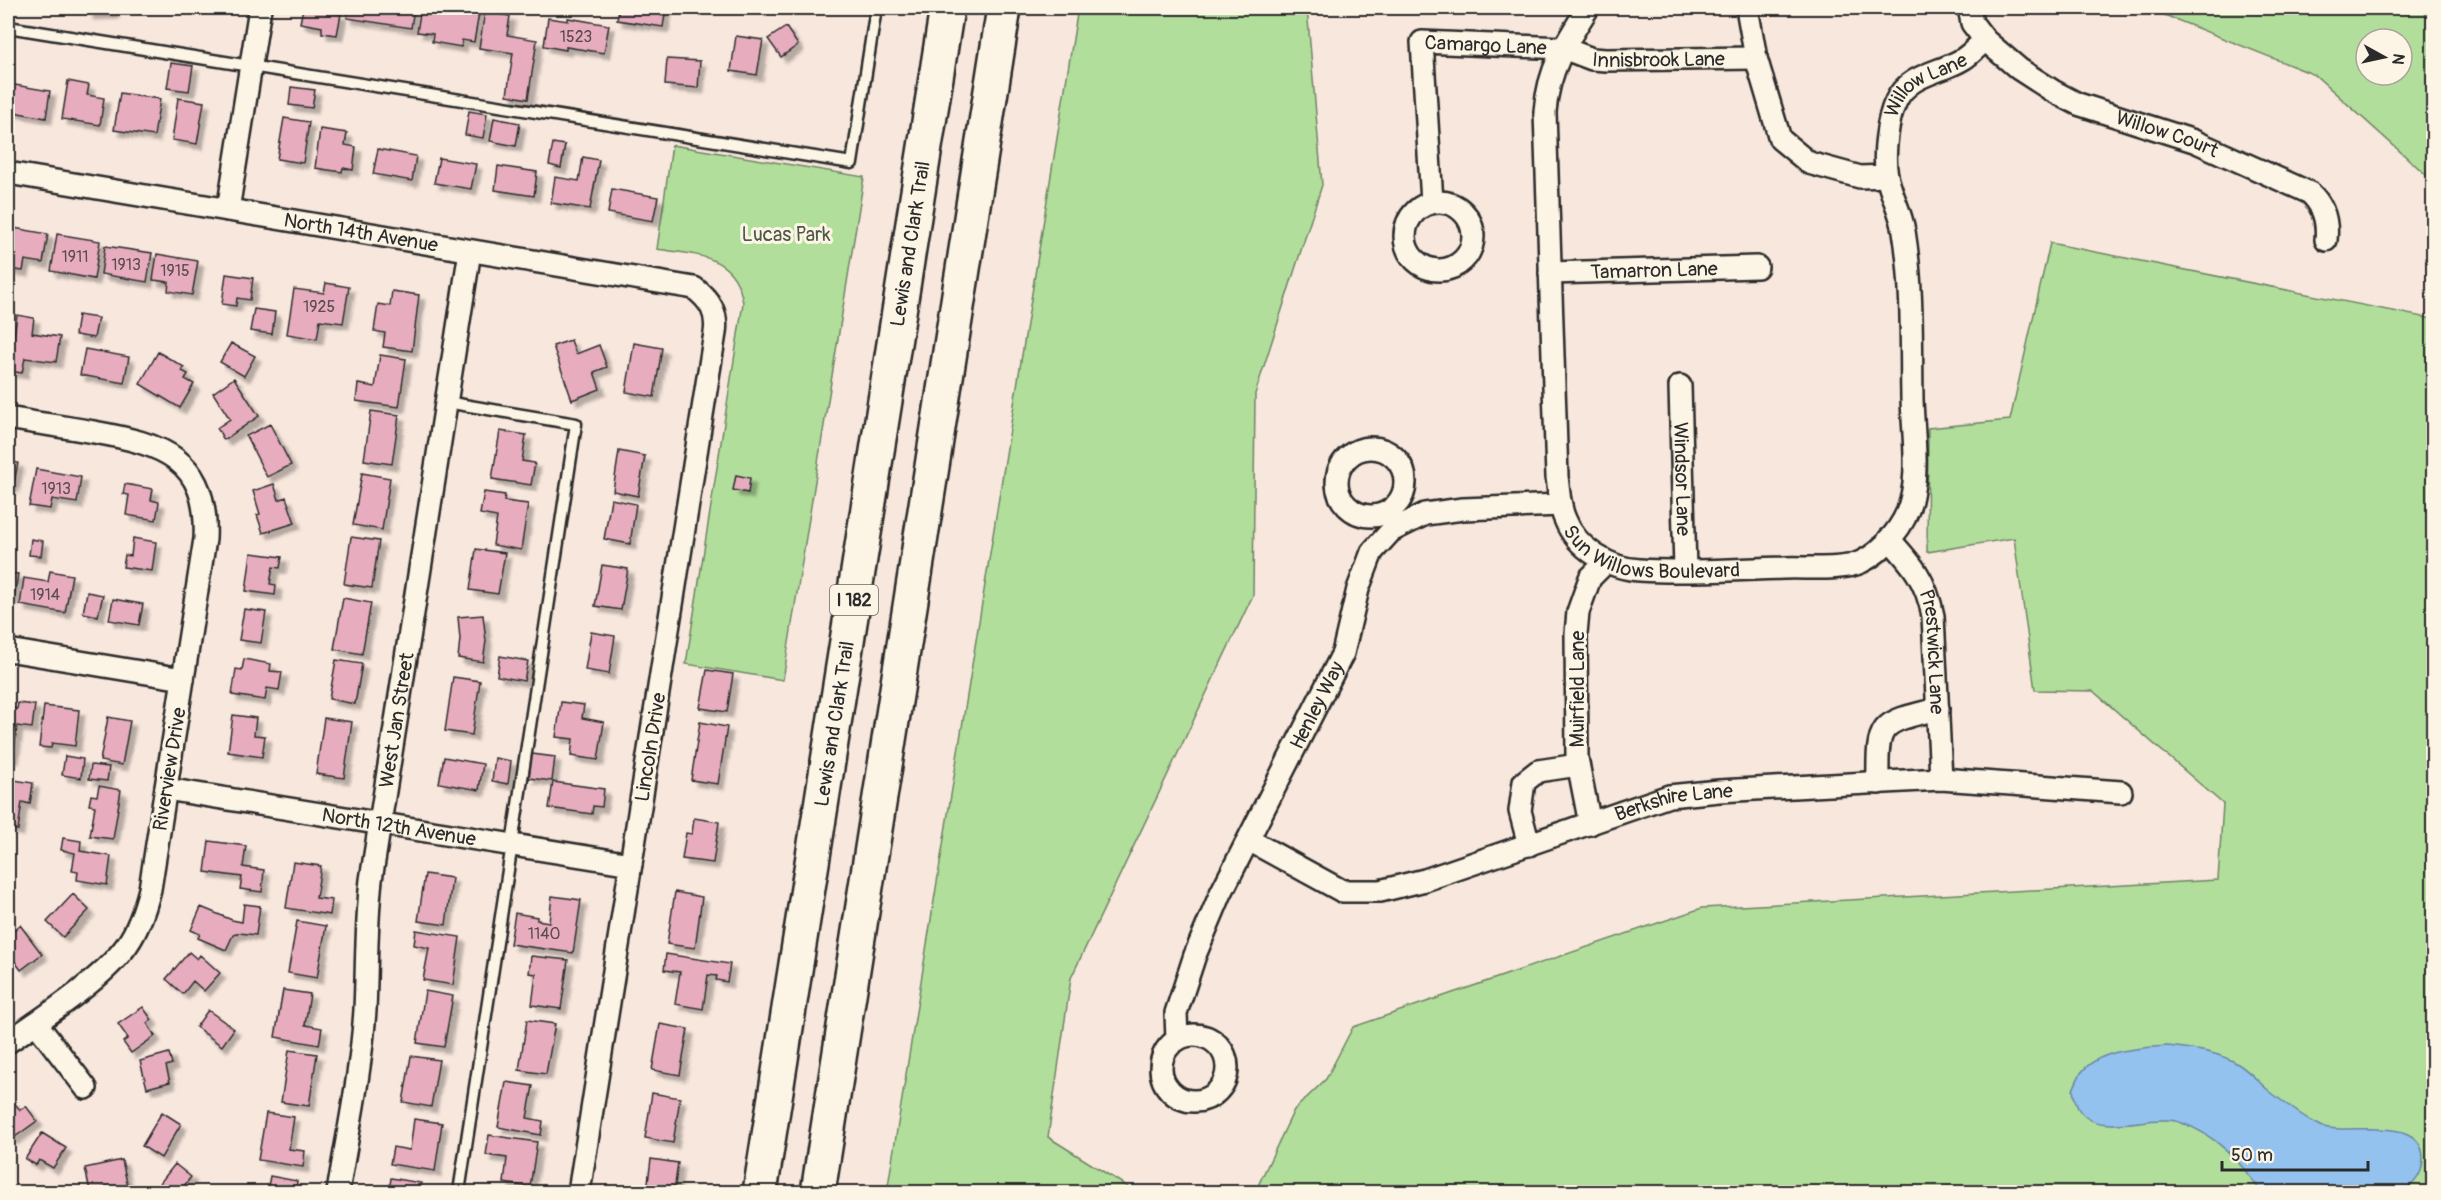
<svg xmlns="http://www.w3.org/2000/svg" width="2441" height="1200" font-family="Pangolin,sans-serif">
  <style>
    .green { fill: #b2de9c; stroke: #6e8464; stroke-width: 1.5; fill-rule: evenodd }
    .water { fill: #93c2ee; stroke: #6986a0; stroke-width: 1.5 }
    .building { fill: #e7adbe; stroke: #2b2b2b; stroke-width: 1.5; filter: url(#shadow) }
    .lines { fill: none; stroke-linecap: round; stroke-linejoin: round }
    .service-casing { stroke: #2b2b2b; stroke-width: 15 }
    .minor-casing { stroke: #2b2b2b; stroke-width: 26 }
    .motorway-casing { stroke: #2b2b2b; stroke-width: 38 }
    .service { stroke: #fcf5e5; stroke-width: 10 }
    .minor { stroke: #fcf5e5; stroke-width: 21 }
    .motorway { stroke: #fcf5e5; stroke-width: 33 }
    .labels { text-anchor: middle; stroke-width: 6; stroke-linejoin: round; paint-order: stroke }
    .number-label { font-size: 16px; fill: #5a4c50 }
    .shield { fill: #fcf5e5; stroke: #6a6863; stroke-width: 1.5 }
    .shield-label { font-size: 18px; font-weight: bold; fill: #2b2b2b }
    .street-label { font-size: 20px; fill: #2b2b2b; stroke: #fcf5e5 }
    .park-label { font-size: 20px; fill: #4d5847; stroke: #fcf5e5 }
  </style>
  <defs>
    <filter id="shadow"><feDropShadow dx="5.5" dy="5.5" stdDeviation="1.5" flood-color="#0004"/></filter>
  </defs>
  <rect width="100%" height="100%" fill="#f8e7dd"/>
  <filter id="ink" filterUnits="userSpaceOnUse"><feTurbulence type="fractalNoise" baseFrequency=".0167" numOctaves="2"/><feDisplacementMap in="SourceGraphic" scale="12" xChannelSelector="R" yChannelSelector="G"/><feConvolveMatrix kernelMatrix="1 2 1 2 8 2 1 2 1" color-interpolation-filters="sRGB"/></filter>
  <g filter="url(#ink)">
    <path class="green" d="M1078,8H1307L1322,185L1255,394L1253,595L1071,978L1048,1137L1136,1192H887Z
      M2147,8H2433V181L2315,75ZM2366,39H2402V75H2366Z
      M672,145L864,177L783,680L686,664L743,303C736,254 696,255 657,249Z
      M2050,243L2433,319V1192H1255L1294,1110L1326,1079L1353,1027L1702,908L2218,880L2223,804L2093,691L2035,690L2014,538L1927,552L1928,428L2010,420Z"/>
    <path class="water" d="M2167,1046C2191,1049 2217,1051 2238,1064C2251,1072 2261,1085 2273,1094C2287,1105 2303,1117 2319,1125C2342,1138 2422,1111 2423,1158C2423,1174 2415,1183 2403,1192H2261C2240,1161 2216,1134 2179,1122C2151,1113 2096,1140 2078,1108C2075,1103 2074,1096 2073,1090C2075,1085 2078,1078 2081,1073C2099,1049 2140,1048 2167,1046Z"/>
    <path class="building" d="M88,8H113V13L88,14Z
      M303,8H329L328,12L341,14L337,35L322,33V27L300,23Z
      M349,8H414L411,28L347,18Z
      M421,8L456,12L457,8H480L474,42L462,40L461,47L432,42L433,34L417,32Z
      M619,8H666L663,27L617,20Z
      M485,12L510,16L507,35L537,40L528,99L507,95L513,53L479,48Z
      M548,18L568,21V18L609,25L604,53L566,47V50L544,46Z
      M786,27L798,45L781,57L768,39Z
      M736,36L763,40L757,75L731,71Z
      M667,59L700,61L698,88L665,85Z
      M171,63L193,66L189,91L167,88Z
      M68,81L89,85L87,95L104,98L100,125L62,119Z
      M9,84L50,91L46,118L8,111Z
      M291,87L315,90L312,108L289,105Z
      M120,93L160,99L154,136L114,130Z
      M178,98L204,102L197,144L172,140Z
      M469,111L487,114L483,138L465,135Z
      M284,118L309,122L303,163L277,159Z
      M494,118L520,123L516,146L490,141Z
      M320,129L347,133L345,145L356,147L353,170L343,168L342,172L315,168Z
      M553,143L565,145L561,168L549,165Z
      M378,149L416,156L412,181L373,174Z
      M583,157L599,160L590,209L551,203L555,177L579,181Z
      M439,158L476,164L471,189L434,183Z
      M498,166L537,172L534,196L495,190Z
      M612,189L658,197L653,221L608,213Z
      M8,227L48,234L43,263L25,260L23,271L8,269Z
      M57,234L100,241L94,279L51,271Z
      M105,246L152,253L147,282L101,274Z
      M157,254L198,261L192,295L168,291L169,282L153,280Z
      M226,274L253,278L250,300L237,298L236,306L222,304Z
      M326,283L349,287L343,323L320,320L317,339L287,334L294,289L324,293Z
      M392,291L419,295L412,351L383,347L385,333L374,331L378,304L390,306Z
      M254,309L275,312L272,334L250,331Z
      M17,315L34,318L32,333L60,337L56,362L25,358L22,373L9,371Z
      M78,315L98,318L94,338L75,335Z
      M571,340L576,354L599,345L607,367L594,372L600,389L572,400L553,346Z
      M231,343L255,356L244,376L220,362Z
      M634,343L662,348L654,397L626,392Z
      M85,349L129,357L124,383L80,375Z
      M158,352L184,367L182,371L188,374L185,379L194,384L180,408L140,384Z
      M380,355L406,359L399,407L356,401L358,384L375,387Z
      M234,378L259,416L224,440L217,428L230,419L213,393Z
      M371,411L399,415L392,464L364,460Z
      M270,424L291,465L267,477L246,436Z
      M500,431L526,435L522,461L535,463L531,485L492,479Z
      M619,451L645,456L638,496L613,491Z
      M8,461L18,463L13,487L8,486Z
      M36,469L81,477L77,503L52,499L50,509L29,506Z
      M362,473L390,478L382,530L353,525Z
      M736,475L750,478L748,493L733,490Z
      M125,484L153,489L151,500L159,502L156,520L126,515L129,495L123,494Z
      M274,484L279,500L286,497L295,523L263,533L257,515L260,514L253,491Z
      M484,492L505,495L504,501L528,504L521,550L493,545L497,517L480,514Z
      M611,499L636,504L630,544L604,539Z
      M351,537L379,541L372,588L344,584Z
      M133,538L156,542L152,571L123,567L125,555L131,556Z
      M31,539L43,541L41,556L29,555Z
      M476,549L505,553L498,594L470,590Z
      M251,553L282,557L280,568L273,567L270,584L276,585L275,595L246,591Z
      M602,565L628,569L621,610L595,606Z
      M50,571L72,575L65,613L20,605L24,578L48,582Z
      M8,573L18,574L14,599L8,598Z
      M87,592L103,595L98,616L83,613Z
      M343,598L371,603L362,654L334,649Z
      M113,599L143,604L139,625L109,620Z
      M244,609L266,612L261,643L239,640Z
      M483,615L486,641L483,662L458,658L460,639L458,617Z
      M591,632L615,636L609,674L585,670Z
      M500,656L528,661L524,681L497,676Z
      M244,659L271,664L270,671L282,672L279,690L267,688L265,700L232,695L236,669L242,670Z
      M336,660L362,664L355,704L329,699Z
      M707,670L733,674L727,712L700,708Z
      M453,677L480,681L472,735L445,731Z
      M561,702L584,705L582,718L604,722L598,760L571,756L573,739L556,737Z
      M18,703L35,705L32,728L17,726L13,758L8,757V707L17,709Z
      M44,706L79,710L75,746L52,743L51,748L39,747Z
      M233,715L256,718L254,735L265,736L262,757L228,752Z
      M108,717L130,721L122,765L100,761Z
      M324,718L352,722L344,778L316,774Z
      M700,722L727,727L718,784L691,780Z
      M532,754L555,757L552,781L529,778Z
      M65,756L83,759L81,778L62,775Z
      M444,757L483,764L479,790L439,783Z
      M495,758L511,761L508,784L492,781Z
      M91,765L109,767L107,781L89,779Z
      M8,779L33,783L30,804L22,802L18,830L8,828Z
      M553,782L604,789L602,807L593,806L592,814L549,808Z
      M99,786L121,790L113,839L90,836L95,806L89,805L91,795L97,796Z
      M694,818L719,822L713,863L682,859L686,833L692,834Z
      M63,838L81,841L80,851L111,856L107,885L77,880L78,872L72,871L75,853L61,850Z
      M209,841L246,846L243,867L264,870L262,892L240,889L242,877L205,872Z
      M293,862L321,866L316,898L332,900L330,915L286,908Z
      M425,874L452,878L446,925L418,921Z
      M675,892L702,897L695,948L667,944Z
      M73,894L89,910L63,937L47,922Z
      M552,896L581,900L573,953L510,944L515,913L537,917V920L549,922Z
      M244,904L260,906L256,935L239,933L233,935L226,950L198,938L200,934L191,930L201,907L232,920L242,922Z
      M297,921L326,926L317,978L288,973Z
      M20,925L42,954L21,970L8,952V935Z
      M416,930L460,937L453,985L423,980L429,948L414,945Z
      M189,952L197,959L200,955L220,973L204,991L193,981L183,994L166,979Z
      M666,954L730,964L727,982L716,980L717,976L708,975L703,1009L675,1004L680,972L664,970Z
      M531,956L568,960L561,1009L532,1005L536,974L529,973Z
      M283,990L310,994L305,1025L322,1028L319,1045L275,1037Z
      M425,991L453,996L444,1047L417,1043Z
      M143,1007L152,1020L147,1023L155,1036L131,1053L123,1042L128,1038L118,1024Z
      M208,1010L234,1029L222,1046L196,1027Z
      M527,1020L555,1024L546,1074L519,1070Z
      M660,1024L688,1029L680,1075L652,1070Z
      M289,1050L317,1054L309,1106L281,1102Z
      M169,1053L172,1064L166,1066L170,1082L147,1088L140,1061Z
      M411,1056L439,1060L431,1107L403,1102Z
      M506,1082L533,1086L527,1118L543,1121L541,1135L498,1127Z
      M652,1093L680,1098L673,1143L645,1138Z
      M13,1101L20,1110L26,1106L37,1121L12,1139L8,1133V1104Z
      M162,1112L181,1124L161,1158L142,1146Z
      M266,1113L294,1117L289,1149L305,1151L303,1167L258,1160Z
      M414,1119L442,1123L435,1171L390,1164L393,1147L410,1150Z
      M42,1133L66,1148L53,1168L39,1160L36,1165L25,1159Z
      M489,1135L537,1142L530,1187L504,1183L507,1158L486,1155Z
      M651,1159L678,1163L674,1192H630L631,1187L647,1190Z
      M122,1160L129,1192H108L107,1187L90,1191L85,1168Z
      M175,1164L191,1177L179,1192H162L156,1188Z
      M270,1176L297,1181L296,1192H267Z
      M391,1178L421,1183L419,1192H389Z"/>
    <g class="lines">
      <g class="service-casing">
        <path id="service" d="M8,27L852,163L876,8
          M446,402L576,424L459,1192"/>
      </g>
      <g class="minor-casing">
        <g id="minor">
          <path id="s1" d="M1588,8C1566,42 1548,70 1545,112L1557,477C1559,491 1559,506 1565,519C1576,548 1610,569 1640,570C1688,573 1737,569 1784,568C1806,567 1842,571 1861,562C1883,552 1906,524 1911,500C1919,469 1913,432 1912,399C1911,344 1913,286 1904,231C1901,212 1891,195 1887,176C1883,157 1887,119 1896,101C1908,74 1941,73 1963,59C1971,54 1978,46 1985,40"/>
          <path d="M1747,8L1756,58L1780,139L1809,163L1860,177L1887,176"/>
          <path id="s2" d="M1969,8L1972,23L1985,40L2019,69L2053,91L2078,104L2194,141L2310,193C2324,206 2328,222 2326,240"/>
          <path id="s3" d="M8,173L694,288C710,300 718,313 715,333L579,1192"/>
          <path id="s4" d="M1432,202L1422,42L1563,48L1592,59L1606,60L1756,58"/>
          <circle cx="1439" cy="236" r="34"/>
          <path d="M228,210L260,8"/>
          <path id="s5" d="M1550,273L1757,267"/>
          <path id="s6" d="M1680,386L1685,570"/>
          <path d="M8,418C36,423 65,427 94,432C162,444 209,458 205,539L150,889C145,909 139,928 127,945C103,979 43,1018 8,1042"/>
          <circle cx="1371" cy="482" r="34"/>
          <path id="s7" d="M1889,539C1913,565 1926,580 1933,616L1941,779"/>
          <path d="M8,650L183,679"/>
          <path d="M1878,783C1877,722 1879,723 1938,709"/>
          <path id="s8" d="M166,789L631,864"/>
          <path d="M1590,824L1577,758L1576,634L1578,612L1590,578L1606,562"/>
          <path id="s9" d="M1249,840L1342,891H1380L1425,880L1669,796L1719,791L1941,779L2121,792"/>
          <path d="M1529,845L1520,811L1524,782L1538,771L1578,765"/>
          <path d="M36,1023L86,1088"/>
          <circle cx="1194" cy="1068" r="33"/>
          <path id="s10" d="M1177,1040L1176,1013L1195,955L1221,893L1343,653L1358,589L1372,552L1391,531L1425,514L1463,509L1561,505"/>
          <path id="s11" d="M338,1192C348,1132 361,1071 365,1010C367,966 366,924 371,880L470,251"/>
        </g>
      </g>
      <g class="motorway-casing">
        <g id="motorway">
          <path id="s12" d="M760,1192L947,8"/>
          <path d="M818,1192L1004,8"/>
        </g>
      </g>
      <use href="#service" class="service"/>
      <use href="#minor" class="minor"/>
      <use href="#motorway" class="motorway"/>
    </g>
  </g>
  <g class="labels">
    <g class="number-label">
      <text x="576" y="42">1523</text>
      <text x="75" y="262">1911</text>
      <text x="126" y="270">1913</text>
      <text x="175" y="276">1915</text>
      <text x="319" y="312">1925</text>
      <text x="56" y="494">1913</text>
      <text x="45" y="600">1914</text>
      <text x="544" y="939">1140</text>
    </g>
    <rect class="shield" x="830" y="585" width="48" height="30" rx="4.5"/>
    <g class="shield-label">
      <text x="854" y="606">I 182</text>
    </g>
    <g class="street-label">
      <text dy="7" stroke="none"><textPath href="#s4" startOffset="224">Camargo Lane</textPath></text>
      <text dy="7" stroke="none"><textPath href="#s4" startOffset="399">Innisbrook Lane</textPath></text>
      <text dy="7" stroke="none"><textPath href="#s1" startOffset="1359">Willow Lane</textPath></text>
      <text dy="7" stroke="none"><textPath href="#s2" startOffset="244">Willow Court</textPath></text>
      <text dy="7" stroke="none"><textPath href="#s3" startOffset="358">North 14th Avenue</textPath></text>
      <text dy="7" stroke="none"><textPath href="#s12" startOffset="960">Lewis and Clark Trail</textPath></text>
      <text dy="7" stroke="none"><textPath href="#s5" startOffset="104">Tamarron Lane</textPath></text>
      <text dy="7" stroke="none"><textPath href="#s6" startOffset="93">Windsor Lane</textPath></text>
      <text dy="7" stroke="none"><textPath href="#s1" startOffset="624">Sun Willows Boulevard</textPath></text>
      <text dy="7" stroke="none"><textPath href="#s7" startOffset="126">Prestwick Lane</textPath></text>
      <text transform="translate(1577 689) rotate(-90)" y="7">Muirfield Lane</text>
      <text dy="7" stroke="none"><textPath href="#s10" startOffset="366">Henley Way</textPath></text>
      <text dy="7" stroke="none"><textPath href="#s11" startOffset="476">West Jan Street</textPath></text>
      <text dy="7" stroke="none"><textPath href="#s12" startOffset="474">Lewis and Clark Trail</textPath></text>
      <text transform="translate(650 747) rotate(-81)" y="7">Lincoln Drive</text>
      <text transform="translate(169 769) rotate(-81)" y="7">Riverview Drive</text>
      <text dy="7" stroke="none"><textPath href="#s9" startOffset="452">Berkshire Lane</textPath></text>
      <text dy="7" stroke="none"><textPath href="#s8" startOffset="236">North 12th Avenue</textPath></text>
    </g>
    <g class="park-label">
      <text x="786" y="241">Lucas Park</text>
    </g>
  </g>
  <rect width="2441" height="1200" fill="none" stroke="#fcf5e5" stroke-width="30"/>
  <rect x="15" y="15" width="2411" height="1170" fill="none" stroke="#2b2b2b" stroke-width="2" filter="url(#ink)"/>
  <g transform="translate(2384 57) rotate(98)"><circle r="28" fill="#fcf5e5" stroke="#a8a49b" stroke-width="1.5"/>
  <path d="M0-4.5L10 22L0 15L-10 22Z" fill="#2b2b2b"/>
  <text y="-9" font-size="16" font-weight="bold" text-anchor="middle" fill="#2b2b2b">N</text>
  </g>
  <path d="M2222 1161v9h146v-9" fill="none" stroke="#2b2b2b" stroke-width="3"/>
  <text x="2231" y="1161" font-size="18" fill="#2b2b2b" stroke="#fcf5e5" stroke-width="4.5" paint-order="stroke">50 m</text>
</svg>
